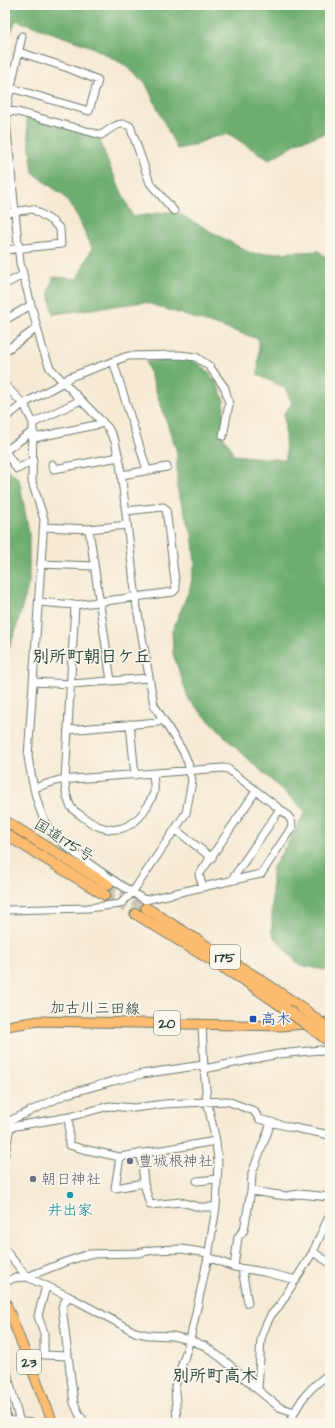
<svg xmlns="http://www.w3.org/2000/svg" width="335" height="1428" font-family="'Architects Daughter','Klee One',sans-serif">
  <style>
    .forest { fill: #6ead6f; stroke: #467552 }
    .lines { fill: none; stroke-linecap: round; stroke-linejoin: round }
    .stream { stroke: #55b8d4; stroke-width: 2 }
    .highway-tunnel { stroke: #cbc7b5; stroke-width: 10; stroke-dasharray: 10 5; stroke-linecap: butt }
    .minor-casing { stroke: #6a7a6c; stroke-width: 9 }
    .major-casing { stroke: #6a7a6c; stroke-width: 11 }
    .highway-casing { stroke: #6a7a6c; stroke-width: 12 }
    .minor { stroke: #fff; stroke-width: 7 }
    .major { stroke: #fdbc6f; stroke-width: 9 }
    .highway { stroke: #fdbc6f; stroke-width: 10 }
    .highway-bridge-casing { stroke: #6a7a6c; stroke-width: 12; stroke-linecap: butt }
    .highway-bridge { stroke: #fdbc6f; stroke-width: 10 }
    .transit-dot { fill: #1a4fb4; stroke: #fbf7ec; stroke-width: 1.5 }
    .worship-dot { fill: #6b7280; stroke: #fbf7ec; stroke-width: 1.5 }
    .culture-dot { fill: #0f9aa8; stroke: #fbf7ec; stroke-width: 1.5 }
    .labels { text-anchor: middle; stroke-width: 3.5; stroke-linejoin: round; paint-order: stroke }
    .shield { fill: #fbf7ec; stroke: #61756b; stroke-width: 1 }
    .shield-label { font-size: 14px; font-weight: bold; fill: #1f3d34 }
    .street-label { font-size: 15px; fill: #1f3d34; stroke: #fbf7ec }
    .transit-label { font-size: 15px; fill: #164399; stroke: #fbf7ec; text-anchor: start }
    .worship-label { font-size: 15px; fill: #5b616d; stroke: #fbf7ec; text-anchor: start }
    .culture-label { font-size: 15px; fill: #0d838f; stroke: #fbf7ec }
    .quarter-label { font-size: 17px; font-weight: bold; fill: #1f3d34; stroke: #fbf7ec }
  </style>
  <rect width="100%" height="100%" fill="#fbf7ec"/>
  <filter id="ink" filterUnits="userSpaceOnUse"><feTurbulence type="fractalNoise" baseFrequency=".025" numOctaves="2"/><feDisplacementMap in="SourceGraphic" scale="8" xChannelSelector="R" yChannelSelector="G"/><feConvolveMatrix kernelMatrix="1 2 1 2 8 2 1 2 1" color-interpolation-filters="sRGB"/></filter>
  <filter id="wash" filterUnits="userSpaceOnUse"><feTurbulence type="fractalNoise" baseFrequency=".012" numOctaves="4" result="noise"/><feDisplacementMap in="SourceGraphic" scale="16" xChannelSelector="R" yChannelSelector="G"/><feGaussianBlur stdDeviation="0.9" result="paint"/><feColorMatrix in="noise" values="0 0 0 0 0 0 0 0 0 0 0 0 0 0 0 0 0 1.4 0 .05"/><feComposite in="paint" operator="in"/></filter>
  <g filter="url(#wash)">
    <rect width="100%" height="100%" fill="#f6ead5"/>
    <path class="forest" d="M5,5H330V132L300,141L269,160L229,134L210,138L192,146L177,149L145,82L123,64L92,47L16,20L8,40L5,41Z
      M26,117L99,138L109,165L133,217L174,211L252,254L319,251L330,261V971L299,965L272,934V869L306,812L232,744L189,700L173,654L172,631L190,588L195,563L192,534L177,489V452L146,362L173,359H189L202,366L216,381L224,400L223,436L229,445L233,455L286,460L284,413L292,403L285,388L258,375L259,339L144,302L53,314L49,292L53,277L77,279L92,248L78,217L63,195L46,183L33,172Z
      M5,467L19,479L29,533V582L16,630L5,658Z"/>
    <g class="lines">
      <path class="stream" d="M5,1387L12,1419"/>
    </g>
  </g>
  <g filter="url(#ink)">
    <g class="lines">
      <path class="highway-tunnel" d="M108,885L146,908
        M105,895L136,914"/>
      <g class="minor-casing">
        <path id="minor" d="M11,88L89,111L98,80L68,68L19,52
          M7,111L18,112L101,135C111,129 119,120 130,126L150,183L174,211
          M5,213L33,209L53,222L60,229L61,244L5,250
          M5,284L23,275
          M5,320L31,305
          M5,351L37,328
          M113,361L147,470
          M5,385L25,406L33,423L32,482L44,519L28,757C32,780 37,812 50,830C58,841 70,849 80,857C101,872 122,887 145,900L261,874L292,827C292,820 290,818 285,813L228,769L224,768L59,780L34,788
          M5,418L23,404L64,382L70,377L128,356L180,355L196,357L209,366L225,388L229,404L223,436
          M33,423L81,400
          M34,438L100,424L102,421
          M5,451L17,469L33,461
          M5,451L29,434L34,433
          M52,464L54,469L119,457
          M122,475L167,467
          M44,527L89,529L127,525
          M89,529L111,681
          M41,564L94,566
          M39,602L75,605L173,592L176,589L166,509L163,507L126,511
          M75,605L65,780C65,789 67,799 71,807C74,811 79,814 83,817C103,833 125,835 142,814C146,808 152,799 154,792C155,786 153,779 153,774
          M33,682L71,684L149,678
          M130,724L135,775
          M68,730L158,722L163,719
          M176,830L212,858
          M234,880L233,878L280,809
          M203,887L199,875L256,791
          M5,910L88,908L120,904L132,893L186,813L192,781L188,763L184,753L154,705L137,608L120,463L115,441L108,428L50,368L43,350L20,263L6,121L8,100L22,36
          M204,1069L279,1054L320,1050L330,1054
          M5,1117L10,1127L5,1154
          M69,1117L109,1106L134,1108L164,1104L227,1101L254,1111L259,1119L290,1127L330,1135
          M7,1122L67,1094L113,1081L142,1074L203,1065
          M5,1129L10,1127L69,1117V1145L83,1149L120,1157L216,1141
          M141,1153L144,1183L150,1205L181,1202L199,1207H216
          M120,1157L115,1188L144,1183
          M197,1181L217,1179
          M251,1191L286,1196L299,1194L330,1197
          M5,1250L27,1277L68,1296L135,1332L148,1335L172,1336L190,1340L205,1346L225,1361L258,1390L279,1407L294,1412
          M313,1252L330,1263
          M208,1257L234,1267L264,1272L296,1280
          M234,1267L238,1237L244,1230L251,1191L252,1173L271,1123
          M242,1269L248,1303
          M5,1282L14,1278L27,1277L65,1262L89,1254L138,1253L153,1250L181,1249L208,1253
          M46,1286L38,1316L44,1333V1355L68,1356
          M68,1296L62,1307L74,1403L79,1414L85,1423
          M5,1364L20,1423
          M258,1390L261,1339L266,1325L271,1315L279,1306L313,1252L330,1214
          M5,1409L8,1423
          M5,1420L32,1423
          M177,1423L175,1386L190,1340L208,1257L216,1207L218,1163L216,1141L207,1101L204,1069L202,1024
          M290,1423C299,1399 310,1388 330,1373"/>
      </g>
      <g class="major-casing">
        <path id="major" d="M5,1027L13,1025L39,1021L281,1026L330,1022
          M5,1301L53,1423"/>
      </g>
      <g class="highway-casing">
        <path id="highway" d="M5,821L108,885
          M5,834L105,895
          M146,908L256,977L302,1008
          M136,914L250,984L286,1009"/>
      </g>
      <use href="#minor" class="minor"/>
      <use href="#major" class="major"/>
      <use href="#highway" class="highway"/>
      <g class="highway-bridge-casing">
        <path id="highway-bridge" d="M302,1008L330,1030
          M286,1009L330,1042"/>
      </g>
      <use href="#highway-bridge" class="highway-bridge"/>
    </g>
  </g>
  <rect class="transit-dot" x="249" y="1015" width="8" height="8" rx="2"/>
  <g class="worship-dot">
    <circle cx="130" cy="1161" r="4"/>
    <circle cx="33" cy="1179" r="4"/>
  </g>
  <circle class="culture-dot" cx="70" cy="1195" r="4"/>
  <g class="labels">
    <g class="shield">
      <rect x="210" y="945" width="30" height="24" rx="3"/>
      <rect x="154" y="1011" width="26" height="24" rx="3"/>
      <rect x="17" y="1350" width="24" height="24" rx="3"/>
    </g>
    <g class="shield-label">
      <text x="225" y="962">175</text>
      <text x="167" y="1028">20</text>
      <text x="29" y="1367">23</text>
    </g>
    <g class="street-label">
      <text transform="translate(64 840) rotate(32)" y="5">国道175号</text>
      <text transform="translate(95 1008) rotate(1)" y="5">加古川三田線</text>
    </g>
    <g class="transit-label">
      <text x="261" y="1024">高木</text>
    </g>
    <g class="worship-label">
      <text x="138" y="1166">豊城根神社</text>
      <text x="41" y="1184">朝日神社</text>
    </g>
    <g class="culture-label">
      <text x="70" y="1215">井出家</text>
    </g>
    <g class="quarter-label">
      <text x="92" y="662">別所町朝日ケ丘</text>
      <text x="215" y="1381">別所町高木</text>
    </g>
  </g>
  <rect width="335" height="1428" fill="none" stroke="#fbf7ec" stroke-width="20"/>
</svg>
